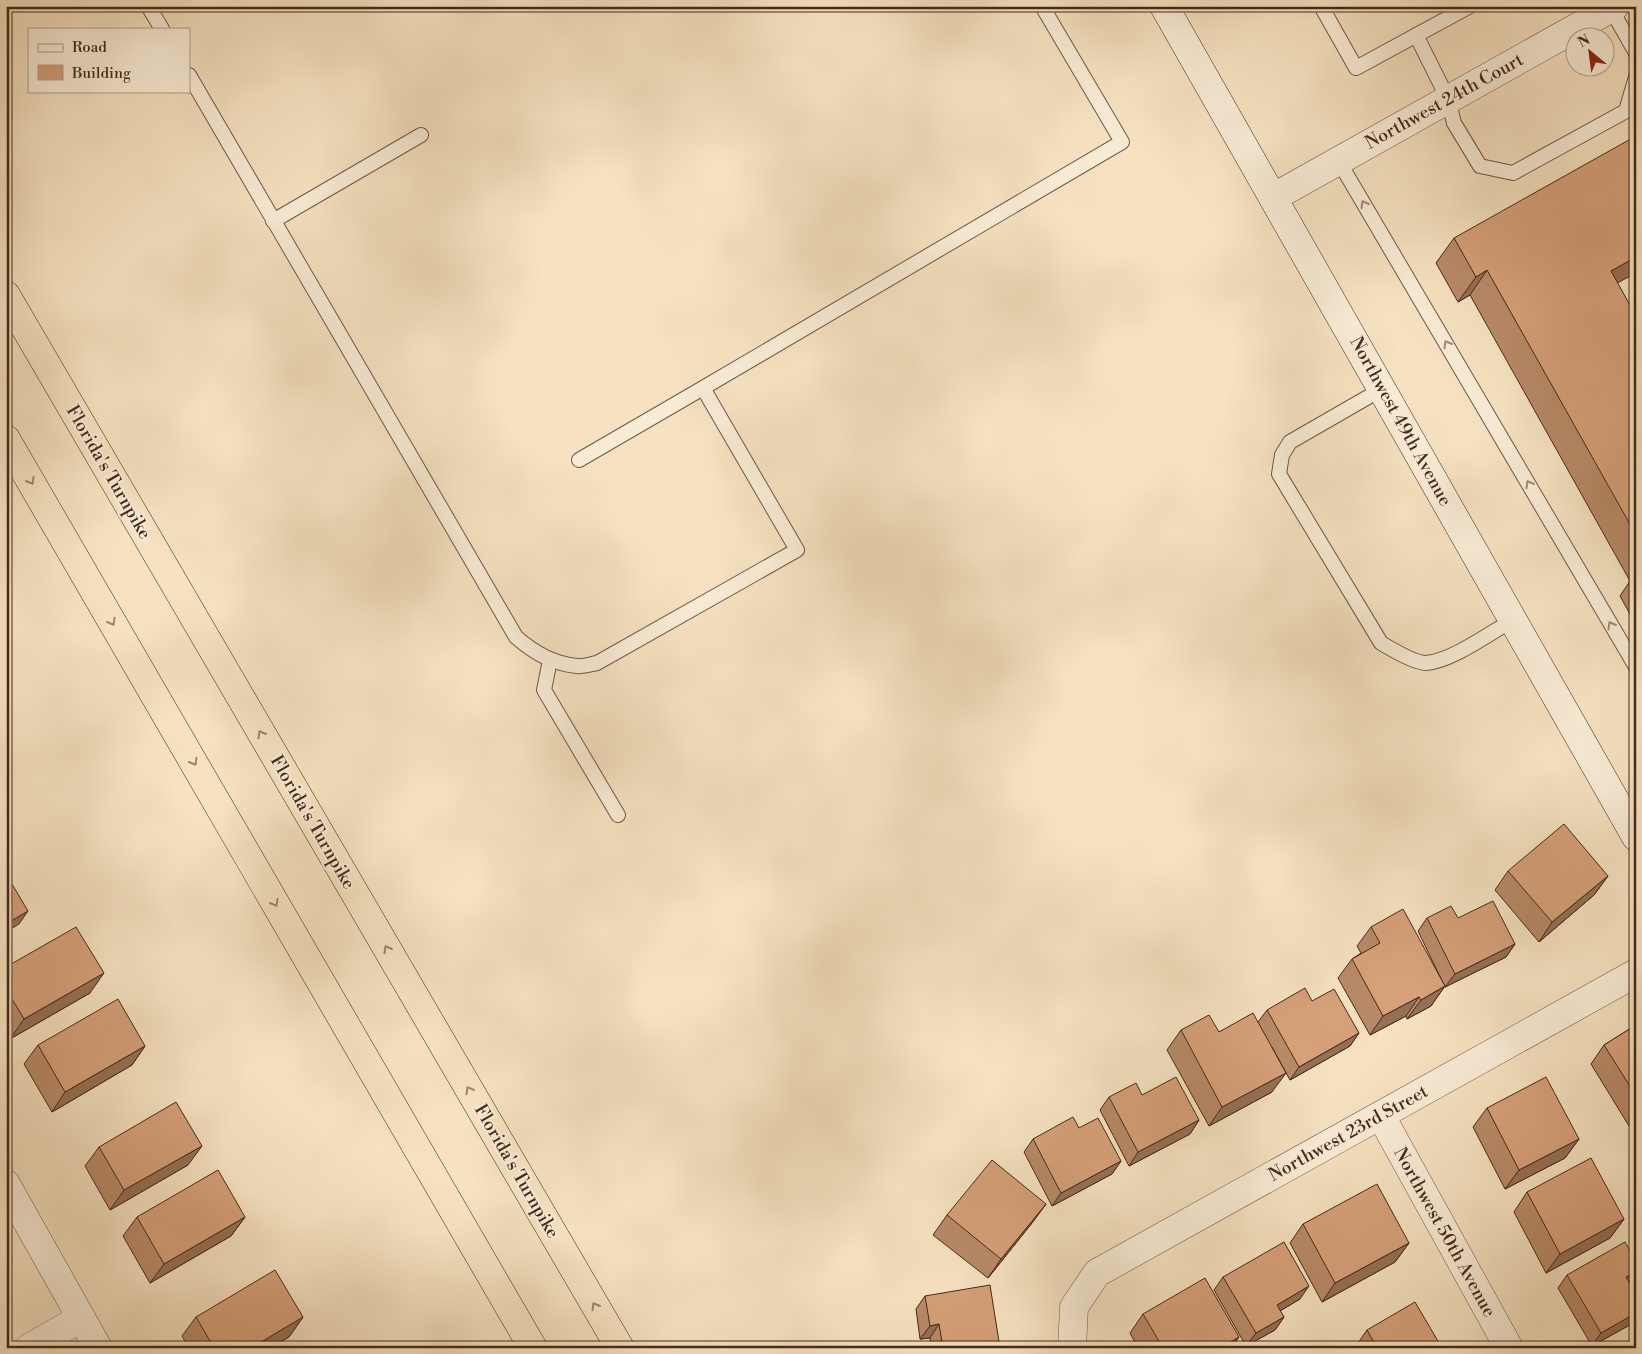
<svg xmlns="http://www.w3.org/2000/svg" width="1642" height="1354" font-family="'Libre Bodoni',serif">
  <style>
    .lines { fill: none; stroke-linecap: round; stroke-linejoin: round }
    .lane-casing { stroke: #735744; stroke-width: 16 }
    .street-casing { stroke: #735744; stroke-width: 29 }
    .secondary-casing { stroke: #47291b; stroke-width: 29 }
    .highway-casing { stroke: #47291b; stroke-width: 29 }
    .lane { stroke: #f9ecd7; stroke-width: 14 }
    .street { stroke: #f9ecd7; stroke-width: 28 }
    .secondary { stroke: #f9ecd7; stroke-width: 28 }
    .highway { stroke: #f6e2c1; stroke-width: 28 }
    .wall { fill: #b88a68; stroke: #47291b }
    .shaded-wall { fill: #967055; stroke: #47291b }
    .building { fill: #d6a079; stroke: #47291b }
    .oneway { stroke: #a08a79 }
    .oneway2 { stroke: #9e866e }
    .labels { text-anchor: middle; stroke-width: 4; stroke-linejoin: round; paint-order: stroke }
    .street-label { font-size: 18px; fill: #47291b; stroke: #f9ecd7 }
  </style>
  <rect width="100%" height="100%" fill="#f6e2c1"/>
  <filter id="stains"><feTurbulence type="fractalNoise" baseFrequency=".004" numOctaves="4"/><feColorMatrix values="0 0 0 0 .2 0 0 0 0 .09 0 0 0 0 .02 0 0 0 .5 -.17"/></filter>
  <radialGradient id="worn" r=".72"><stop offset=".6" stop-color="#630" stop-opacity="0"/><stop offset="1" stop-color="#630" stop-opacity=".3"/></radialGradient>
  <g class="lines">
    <g class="lane-casing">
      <path id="lane" d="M148,6L162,29
        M1321,6L1356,68L1470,6
        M1611,9L1636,53
        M1416,35L1448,99L1454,123L1480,166L1513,173L1626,111L1636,77
        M189,75L516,637C533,652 553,664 577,666C583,667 591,664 597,663L797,550L703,388L579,460
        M1338,160L1636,667
        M273,221L421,135
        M703,388L1122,142L1042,6
        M1382,389L1290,442L1282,455L1279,474L1381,643C1391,649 1415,663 1426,663C1452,661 1490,633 1513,620
        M550,660L544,690L618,815"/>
    </g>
    <g class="street-casing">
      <path id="street" d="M1274,197L1615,6
        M1381,1116L1509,1348
        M6,1184L98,1348
        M29,1348L81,1318
        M1072,1348L1074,1307L1097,1273L1636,973"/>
    </g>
    <g class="secondary-casing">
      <path id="secondary" d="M1164,6L1636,837"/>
    </g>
    <g class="highway-casing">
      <path id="highway" d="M6,295L620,1348
        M6,439L533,1348"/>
    </g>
    <use href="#lane" class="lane"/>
    <use href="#street" class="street"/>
    <use href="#secondary" class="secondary"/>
    <use href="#highway" class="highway"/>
  </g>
  <path class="wall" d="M1454,238L1617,283L1636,316V625L1620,596L1630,581L1470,295L1458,302L1436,263Z
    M1508,871L1608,876L1594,895L1539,942L1495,890Z
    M1427,918L1515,944L1506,957L1445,987L1418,931Z
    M1371,927L1445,986L1431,1006L1407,1019L1406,1016L1370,1035L1338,978L1352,959L1361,953L1357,946Z
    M6,967L90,993L10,1039L6,1032Z
    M1312,1001L1359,1033L1350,1046L1290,1080L1272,1047V1092L1209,1126L1167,1050L1181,1030L1219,1032L1258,1022L1267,1010Z
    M1636,1025V1121L1629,1126L1591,1064L1604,1045Z
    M38,1045L145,1046L132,1065L52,1112L24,1064Z
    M1142,1095L1199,1120L1190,1134L1129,1166L1100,1110L1109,1097Z
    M1487,1108L1579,1139L1565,1158L1505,1189L1473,1127Z
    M1079,1128L1121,1161L1112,1174L1052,1206L1024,1152L1033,1139Z
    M99,1147L188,1165L110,1210L85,1166Z
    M1527,1192L1624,1219L1610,1238L1546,1273L1514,1212Z
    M1046,1204L1032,1223L988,1278L933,1235L947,1215Z
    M137,1217H245L231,1236L150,1283L123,1236Z
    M1303,1224L1409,1243L1395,1262L1322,1302L1290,1243Z
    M1567,1275L1631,1283H1630L1635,1322L1592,1346L1558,1288Z
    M1223,1277L1300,1299L1280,1311L1284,1317L1275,1330L1246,1346L1214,1290Z
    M925,1296L1000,1348H931L930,1338L920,1339L916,1309Z
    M1143,1314L1239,1337L1231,1348H1138L1130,1333Z
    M196,1317H303L289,1337L270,1348H189L182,1336Z
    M1367,1330L1442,1348H1361L1358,1343Z"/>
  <path class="shaded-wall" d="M1636,257V273L1593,296L1611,271Z
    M1487,270L1470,295L1458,302L1476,277Z
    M1608,876L1594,895L1539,942L1552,922Z
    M28,911L19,924L6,932V924Z
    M1515,944L1506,957L1445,987L1455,974Z
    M104,973L90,993L10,1039L24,1019Z
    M1445,986L1431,1006L1407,1019L1421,1000Z
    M1419,997L1406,1016L1370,1035L1383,1016Z
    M1359,1033L1350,1046L1290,1080L1299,1067Z
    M145,1046L132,1065L52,1112L65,1092Z
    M1286,1073L1272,1092L1209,1126L1222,1107Z
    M1636,1115V1121L1629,1126Z
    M1199,1120L1190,1134L1129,1166L1138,1152Z
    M1579,1139L1565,1158L1505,1189L1519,1170Z
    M202,1146L188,1165L110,1210L124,1190Z
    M1121,1161L1112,1174L1052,1206L1061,1193Z
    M1046,1204L1032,1223L988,1278L1001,1259Z
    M245,1217L231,1236L150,1283L164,1264Z
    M1624,1219L1610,1238L1546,1273L1560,1254Z
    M1409,1243L1395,1262L1322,1302L1335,1283Z
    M12,1261L6,1270V1265Z
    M1636,1272V1276L1631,1283L1617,1290L1626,1277Z
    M1309,1286L1300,1299L1268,1318L1277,1305Z
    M1636,1313L1635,1322L1592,1346L1601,1333Z
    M303,1317L289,1337L270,1348H251Z
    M1284,1317L1275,1330L1246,1346L1256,1333Z
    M939,1324L930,1338L920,1339L930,1326Z
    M1239,1337L1231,1348H1220Z"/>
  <path class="building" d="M1636,136V257L1611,271L1636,316V535L1487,270L1476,277L1454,238Z
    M1564,824L1608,876L1552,922L1508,871Z
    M6,874L28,911L6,924Z
    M1493,901L1515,944L1455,974L1427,918L1451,906L1458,918Z
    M1403,909L1445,986L1421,1000L1419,997L1383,1016L1352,959L1380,943L1371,927Z
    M76,927L104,973L24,1019L6,989V967Z
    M1305,988L1312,1001L1334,989L1359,1033L1299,1067L1267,1010Z
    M118,999L145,1046L65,1092L38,1045Z
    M1253,1013L1286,1073L1222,1107L1181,1030L1209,1015L1219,1032Z
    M1636,1025V1096L1604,1045Z
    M1176,1077L1199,1120L1138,1152L1109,1097L1136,1083L1142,1095Z
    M1546,1077L1579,1139L1519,1170L1487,1108Z
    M176,1102L202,1146L124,1190L99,1147Z
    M1073,1117L1079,1128L1098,1118L1121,1161L1061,1193L1033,1139Z
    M1591,1158L1624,1219L1560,1254L1527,1192Z
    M992,1160L1046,1204L1001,1259L947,1215Z
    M218,1170L245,1217L164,1264L137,1217Z
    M1377,1184L1409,1243L1335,1283L1303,1224Z
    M1284,1242L1309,1286L1277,1305L1284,1317L1256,1333L1223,1277Z
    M1625,1242L1636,1261V1272L1626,1277L1636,1294V1313L1601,1333L1567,1275Z
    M6,1251L12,1261L6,1265Z
    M275,1270L303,1317L251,1348H214L196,1317Z
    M1205,1278L1239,1337L1220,1348H1163L1143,1314Z
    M990,1285L1000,1348H943L939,1324L930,1326L925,1296Z
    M1415,1302L1442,1348H1377L1367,1330Z
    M1636,1337V1348H1618Z
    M317,1343L320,1348H309Z"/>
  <defs><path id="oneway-chevron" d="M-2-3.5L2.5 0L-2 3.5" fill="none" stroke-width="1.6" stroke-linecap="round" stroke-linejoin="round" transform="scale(1.25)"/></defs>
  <g class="oneway">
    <use href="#oneway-chevron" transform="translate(1364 204) rotate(-120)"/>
    <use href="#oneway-chevron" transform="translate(1447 344) rotate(-120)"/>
    <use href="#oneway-chevron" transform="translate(1529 484) rotate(-120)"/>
    <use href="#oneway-chevron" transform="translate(1611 625) rotate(-120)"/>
  </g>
  <g class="oneway2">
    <use href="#oneway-chevron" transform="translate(31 481) rotate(60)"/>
    <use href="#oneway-chevron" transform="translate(112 622) rotate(60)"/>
    <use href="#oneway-chevron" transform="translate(261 734) rotate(-120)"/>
    <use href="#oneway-chevron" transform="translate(194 762) rotate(60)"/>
    <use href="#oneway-chevron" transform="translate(275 903) rotate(60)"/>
    <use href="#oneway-chevron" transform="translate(387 949) rotate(-120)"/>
    <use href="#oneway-chevron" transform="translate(469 1090) rotate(-120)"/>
    <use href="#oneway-chevron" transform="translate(595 1306) rotate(-120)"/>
  </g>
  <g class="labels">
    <g class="street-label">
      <text transform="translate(1444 101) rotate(-29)" y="6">Northwest 24th Court</text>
      <text transform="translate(1401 421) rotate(61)" y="6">Northwest 49th Avenue</text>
      <text transform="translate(109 472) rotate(60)" y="6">Florida's Turnpike</text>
      <text transform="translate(313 822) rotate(60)" y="6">Florida's Turnpike</text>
      <text transform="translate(1348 1133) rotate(-29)" y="6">Northwest 23rd Street</text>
      <text transform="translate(517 1171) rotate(60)" y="6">Florida's Turnpike</text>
      <text transform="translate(1445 1232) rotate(61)" y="6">Northwest 50th Avenue</text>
    </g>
  </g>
  <rect width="1642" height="1354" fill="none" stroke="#f6e2c1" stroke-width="25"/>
  <rect x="8" y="8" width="1627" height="1339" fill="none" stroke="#47291b" stroke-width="2.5"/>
  <rect x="12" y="12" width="1617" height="1329" fill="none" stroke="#47291b"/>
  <rect x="28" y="28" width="162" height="65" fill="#f9ecd7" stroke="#b29e8c"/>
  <rect x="38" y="44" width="25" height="8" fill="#f9ecd7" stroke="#b29e8c"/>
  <text x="72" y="52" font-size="15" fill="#47291b">Road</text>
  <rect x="38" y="65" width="25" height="15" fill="#d6a079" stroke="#b29e8c"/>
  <text x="72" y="78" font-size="15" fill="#47291b">Building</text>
  <g transform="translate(1590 52) rotate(331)"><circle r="24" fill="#f9ecd7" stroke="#b29e8c"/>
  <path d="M0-4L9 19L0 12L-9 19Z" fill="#8f2418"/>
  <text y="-8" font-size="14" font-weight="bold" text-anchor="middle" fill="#47291b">N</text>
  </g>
  <rect width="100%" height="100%" filter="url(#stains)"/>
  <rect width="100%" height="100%" fill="url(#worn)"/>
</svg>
